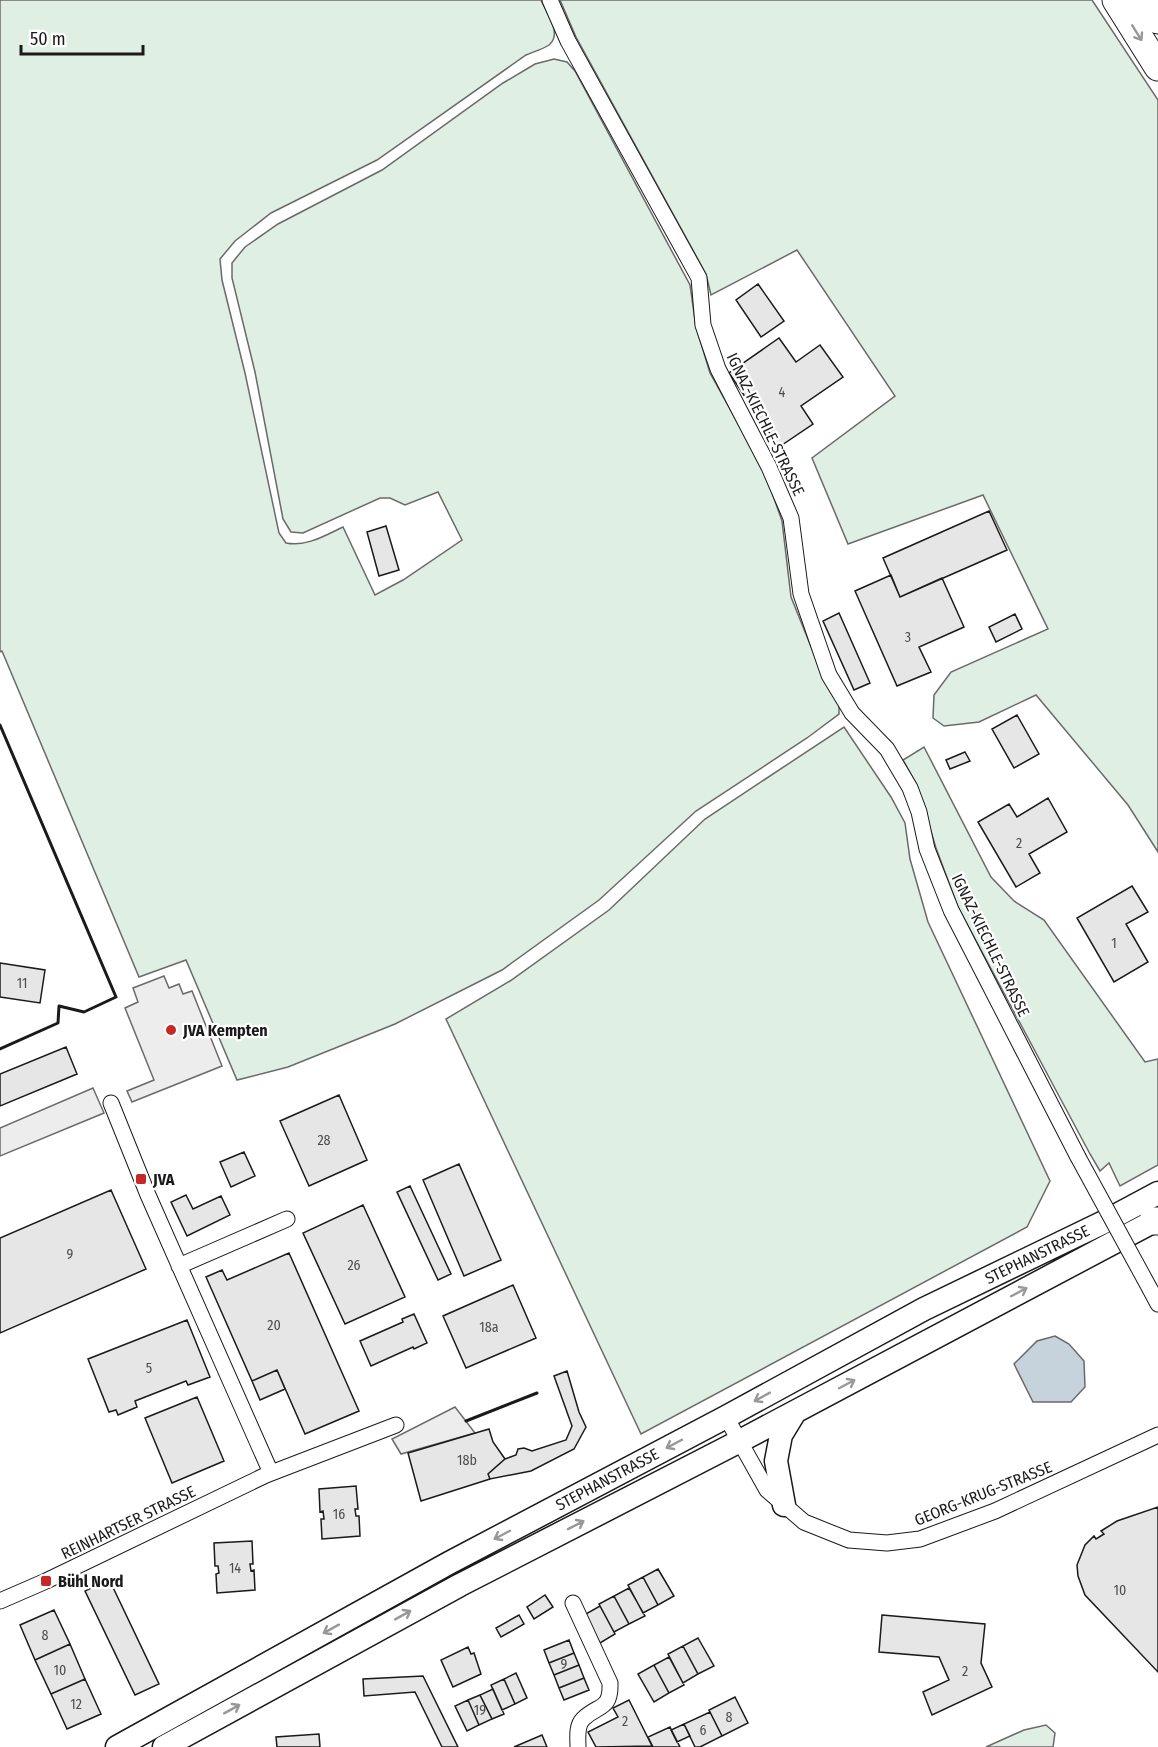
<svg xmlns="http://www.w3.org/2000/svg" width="1158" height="1747" font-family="'Fira Sans Condensed',sans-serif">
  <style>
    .green { fill: #e0efe3; stroke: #6a6a6a; stroke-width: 1.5 }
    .parking { fill: #ededed; stroke: #6a6a6a; stroke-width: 1.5 }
    .water { fill: #c6d2dc; stroke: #6a6a6a; stroke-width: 1.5 }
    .building { fill: #e6e6e6; stroke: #1a1a1a; stroke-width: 1.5 }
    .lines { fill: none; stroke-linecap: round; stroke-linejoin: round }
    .street-casing { stroke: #1a1a1a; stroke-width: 17 }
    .primary-casing { stroke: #1a1a1a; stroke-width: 25 }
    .highway-casing { stroke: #1a1a1a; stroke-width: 29 }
    .street { stroke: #fff; stroke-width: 15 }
    .primary { stroke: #fff; stroke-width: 22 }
    .highway { stroke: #fff; stroke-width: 27 }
    .street-bridge-casing { stroke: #1a1a1a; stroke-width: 17; stroke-linecap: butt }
    .street-bridge { stroke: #fff; stroke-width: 15 }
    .wall { stroke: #1a1a1a; stroke-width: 3 }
    .oneway { stroke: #989898 }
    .poi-dot { fill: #c62828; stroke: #fff; stroke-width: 2 }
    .labels { text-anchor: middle; stroke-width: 4.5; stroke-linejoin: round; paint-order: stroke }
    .number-label { font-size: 14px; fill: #4d4d4d }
    .street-label { font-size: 16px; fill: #1a1a1a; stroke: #fff }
    .poi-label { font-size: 16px; font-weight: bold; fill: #1a1a1a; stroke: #fff; text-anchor: start }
  </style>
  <rect width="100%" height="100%" fill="#fff"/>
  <path class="green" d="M0,0H541C546,12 563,34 549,45C543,49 533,52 526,55L377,160L271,213L235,241L220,259L222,280L245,373L279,533L286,543C306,547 324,536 343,527L375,595L403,580L462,540L438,492L405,505L390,498H380L303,533L291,532L283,519L255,372L232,278V263L245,247L278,224L382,170L503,83L535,64L554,59L567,62L575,71L690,285L696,327L710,373L764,470L782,521L791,597L824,679L839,705V714L807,738L696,811L599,900L502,970L395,1024L288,1067L237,1080L186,960L139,977L2,651L0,652Z
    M560,0H1092L1158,100V852L1128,805L1036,695L979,722L944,726L933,718L934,695L951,672L1048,629L983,495L848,544L812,458L895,396L797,250L711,295L706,274L576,37Z
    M844,727L891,797L905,823L910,859L928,922L1050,1181L1027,1227L641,1434L446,1019L510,981L609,910L705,819Z
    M924,747L991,877L1014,901L1044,920L1145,1062L1158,1059V1165L1120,1186L1109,1163L1100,1171L1090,1154L958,907L936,848L917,785L903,760Z
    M1046,1725L1055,1733L1053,1747H986L1024,1730Z"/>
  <path class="parking" d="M164,976L169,988L179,984L183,994L192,991L222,1066L132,1102L127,1091L154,1080L125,1008L138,1002L133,988Z
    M93,1088L104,1113L0,1156V1128Z
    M455,1407L475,1433L401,1454L392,1439Z"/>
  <path class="water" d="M1055,1336L1069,1344L1084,1361L1085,1387L1071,1402H1033L1014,1364L1037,1341Z"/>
  <path class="building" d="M758,284L784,321L761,337L736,300Z
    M779,338L796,362L820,345L843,377L801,406L813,424L779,447L729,373Z
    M989,511L1007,550L900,597L883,558Z
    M386,526L399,570L379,576L367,532Z
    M891,575L900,597L942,578L964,627L919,647L931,672L897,686L855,591Z
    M839,613L870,683L854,690L823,621Z
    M1015,614L1022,629L996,642L989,627Z
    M1017,715L1039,754L1014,768L992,729Z
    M965,752L970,761L950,769L946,760Z
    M1048,798L1067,832L1029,854L1040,873L1016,887L978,822L1009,804L1017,817Z
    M1132,886L1148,912L1126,924L1148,962L1114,982L1077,918Z
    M0,963L45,970L40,1003L0,997Z
    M66,1047L77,1074L0,1106V1074Z
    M339,1095L367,1160L309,1186L280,1121Z
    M244,1152L255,1176L231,1187L220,1162Z
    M459,1164L501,1260L464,1276L423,1180Z
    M410,1186L451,1274L438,1280L397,1192Z
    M111,1190L146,1269L0,1333V1238Z
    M186,1195L193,1209L221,1196L230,1215L187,1236L171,1202Z
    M363,1205L405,1297L345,1324L303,1233Z
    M289,1253L359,1411L305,1434L277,1370L252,1381L206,1277L222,1270L227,1280Z
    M513,1285L536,1338L466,1368L443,1316Z
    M414,1314L427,1343L414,1349L413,1347L371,1366L360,1341L403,1322L402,1319Z
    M187,1320L210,1377L188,1385L186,1381L135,1401L137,1407L118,1415L116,1410L109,1412L88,1359Z
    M277,1370L285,1389L260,1400L252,1381Z
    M567,1371L579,1412L586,1427L574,1449L531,1471L490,1479L488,1474L505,1459L516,1455L518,1449L524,1448L532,1451L566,1440L572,1426L554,1376Z
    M197,1397L224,1461L172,1483L145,1418Z
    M489,1429L493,1442L505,1459L488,1474L490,1479L421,1501L408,1453Z
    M356,1486L358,1509H355L356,1516H359L360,1536L322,1539L321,1519H324L323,1511L320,1512L319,1489Z
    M1158,1507V1672L1085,1595L1078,1576L1077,1565L1085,1545L1094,1536L1096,1539L1104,1534L1101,1531L1117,1521Z
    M252,1541L253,1564H250L251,1571L254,1570L255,1590L217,1593L216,1574L219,1573L218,1566H215L214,1543Z
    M658,1569L674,1596L658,1605L643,1577Z
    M643,1577L658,1605L643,1613L628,1585Z
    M109,1579L159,1684L135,1695L85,1591Z
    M629,1588L645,1616L629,1624L614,1596Z
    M545,1595L553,1607L534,1619L527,1607Z
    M614,1596L629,1624L614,1632L599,1604Z
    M600,1606L615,1634L600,1643L584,1615Z
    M54,1610L70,1644L35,1660L20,1625Z
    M519,1615L524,1624L501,1637L496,1628Z
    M882,1615L985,1624L981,1663L992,1687L932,1715L923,1692L949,1680L939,1657L879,1652Z
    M698,1638L714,1666L698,1674L683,1646Z
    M569,1640L574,1653L549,1663L544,1650Z
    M70,1644L85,1679L51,1694L35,1660Z
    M683,1646L698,1674L683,1683L668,1654Z
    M468,1647L471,1654L474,1653L481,1674L453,1687L441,1660Z
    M574,1653L579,1665L554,1675L549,1663Z
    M669,1657L684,1685L669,1693L654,1665Z
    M579,1665L584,1678L559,1688L554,1675Z
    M654,1665L669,1693L654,1702L638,1674Z
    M516,1673L527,1698L515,1704L504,1679Z
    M423,1676L458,1747H442L415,1692L364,1696L363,1679Z
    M584,1678L589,1690L564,1700L559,1688Z
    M85,1679L101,1714L67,1729L51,1694Z
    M504,1679L515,1704L502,1710L491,1685Z
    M493,1689L504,1714L492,1719L480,1695Z
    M480,1695L492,1719L479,1725L468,1700Z
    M735,1697L748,1723L722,1736L709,1710Z
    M468,1700L479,1725L467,1731L455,1706Z
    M629,1700L652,1746L596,1747L588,1732L618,1717L613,1708Z
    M710,1712L722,1736L700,1747H695L684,1724Z
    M684,1724L690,1736L677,1742L671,1730Z
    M670,1727L680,1747H653L648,1737Z
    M319,1734L320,1747H277L276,1737Z
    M542,1735L547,1747H514Z"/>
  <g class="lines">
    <g class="street-casing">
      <path id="street" d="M550,0L568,41L699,278L703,325L718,369L769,467L791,518L801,594L829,675L852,713L887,749L910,788L919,812L927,849L951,910L1078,1157
        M111,1103L148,1195L271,1473
        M179,1266L287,1219
        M1150,1289L1158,1304
        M726,1417L767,1490L804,1522L849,1540L887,1543L920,1539L995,1511L1158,1435
        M0,1601L46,1581L266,1475L396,1425
        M573,1603L610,1683C611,1711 598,1704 583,1719C576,1726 578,1738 578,1747"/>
    </g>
    <g class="primary-casing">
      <path id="primary" d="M784,1505L776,1461L781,1435L795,1412
        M117,1747L449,1563L726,1417L924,1309L1102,1223L1158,1193
        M164,1747L460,1585L740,1441L1158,1219"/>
    </g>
    <g class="highway-casing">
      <path id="highway" d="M1116,0L1158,67
        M1143,0L1158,20
        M1153,1221H1158"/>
    </g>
    <use href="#street" class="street"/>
    <use href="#primary" class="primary"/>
    <use href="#highway" class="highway"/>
    <g class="street-bridge-casing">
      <path id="street-bridge" d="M1078,1157L1150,1289"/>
    </g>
    <use href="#street-bridge" class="street-bridge"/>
    <path class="wall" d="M0,725L116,997L84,1012L59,1006L58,1023L0,1049
      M466,1421L537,1393"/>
  </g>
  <defs><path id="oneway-shaft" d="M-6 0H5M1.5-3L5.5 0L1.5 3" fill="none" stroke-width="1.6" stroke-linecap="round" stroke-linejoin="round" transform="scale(1.5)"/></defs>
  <g class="oneway">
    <use href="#oneway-shaft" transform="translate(1137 33) rotate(58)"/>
    <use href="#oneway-shaft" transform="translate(1019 1292) rotate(-28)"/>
    <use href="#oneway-shaft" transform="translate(847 1384) rotate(-28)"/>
    <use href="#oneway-shaft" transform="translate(762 1397) rotate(151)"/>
    <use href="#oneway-shaft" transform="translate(674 1444) rotate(152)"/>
    <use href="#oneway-shaft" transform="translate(576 1525) rotate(-27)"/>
    <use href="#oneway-shaft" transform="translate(502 1535) rotate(152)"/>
    <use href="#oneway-shaft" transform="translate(403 1615) rotate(-29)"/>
    <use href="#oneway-shaft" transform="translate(331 1629) rotate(151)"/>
    <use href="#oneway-shaft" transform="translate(232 1709) rotate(-29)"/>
  </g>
  <g class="poi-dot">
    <circle cx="171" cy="1030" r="6"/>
    <rect x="135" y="1173" width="12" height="12" rx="3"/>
    <rect x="40" y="1575" width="12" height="12" rx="3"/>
  </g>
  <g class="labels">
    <g class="number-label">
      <text x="782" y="397">4</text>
      <text x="908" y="642">3</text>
      <text x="1019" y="848">2</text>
      <text x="1114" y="948">1</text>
      <text x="22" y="988">11</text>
      <text x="324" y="1145">28</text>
      <text x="70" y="1259">9</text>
      <text x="354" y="1270">26</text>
      <text x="274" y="1330">20</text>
      <text x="489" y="1332">18a</text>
      <text x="149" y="1373">5</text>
      <text x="467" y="1465">18b</text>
      <text x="339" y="1519">16</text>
      <text x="235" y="1573">14</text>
      <text x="1120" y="1595">10</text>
      <text x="45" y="1640">8</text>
      <text x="564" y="1669">9</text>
      <text x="60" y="1675">10</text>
      <text x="965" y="1676">2</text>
      <text x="76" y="1709">12</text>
      <text x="480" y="1715">19</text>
      <text x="729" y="1722">8</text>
      <text x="625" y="1726">2</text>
      <text x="703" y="1735">6</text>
    </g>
    <g class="street-label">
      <text transform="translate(766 424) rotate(64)" y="6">IGNAZ-KIECHLE-STRASSE</text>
      <text transform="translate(991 945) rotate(64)" y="6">IGNAZ-KIECHLE-STRASSE</text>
      <text transform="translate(1037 1254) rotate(-26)" y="6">STEPHANSTRASSE</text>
      <text transform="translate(607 1479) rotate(-28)" y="6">STEPHANSTRASSE</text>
      <text transform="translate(983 1493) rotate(-22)" y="6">GEORG-KRUG-STRASSE</text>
      <text transform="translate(128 1522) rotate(-26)" y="6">REINHARTSER STRASSE</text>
    </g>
    <g class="poi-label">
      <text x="183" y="1036">JVA Kempten</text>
      <text x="153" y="1185">JVA</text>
      <text x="58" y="1587">Bühl Nord</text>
    </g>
  </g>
  <path d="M21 45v9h122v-9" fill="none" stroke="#1a1a1a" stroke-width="3"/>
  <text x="30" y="45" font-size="18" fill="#1a1a1a" stroke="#ffffff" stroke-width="4.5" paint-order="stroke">50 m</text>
</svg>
